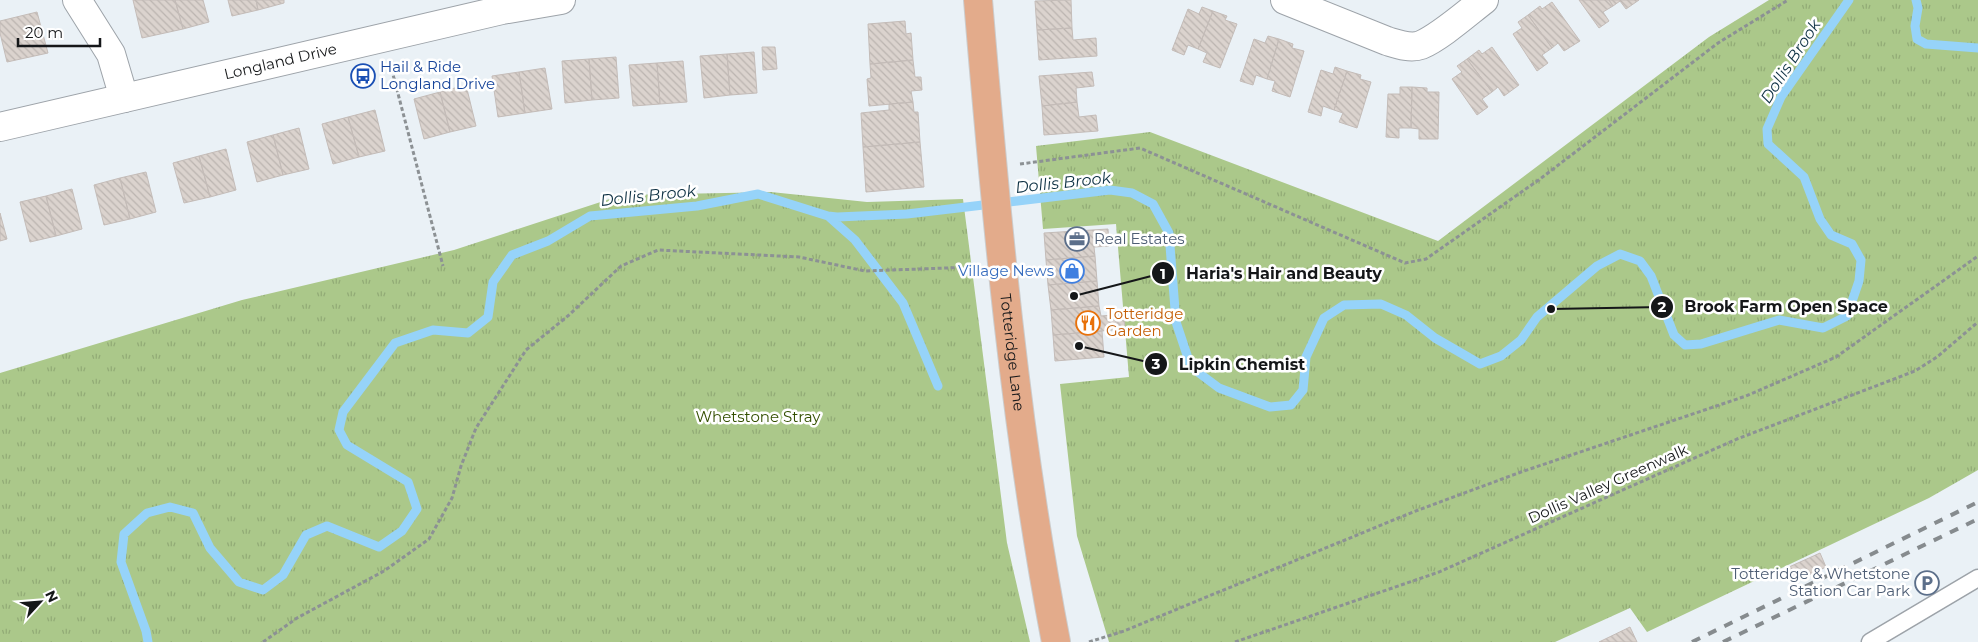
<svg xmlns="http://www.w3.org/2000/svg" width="1978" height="642" font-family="Montserrat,sans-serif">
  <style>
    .park { fill: url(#park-tufts) }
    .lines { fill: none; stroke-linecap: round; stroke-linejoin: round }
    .stream { stroke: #96d3f9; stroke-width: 9 }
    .building { fill: url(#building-back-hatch); stroke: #c4bcb8 }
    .lane-casing { stroke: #9da3a9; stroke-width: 19 }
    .street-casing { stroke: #9da3a9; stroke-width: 30 }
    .secondary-casing { stroke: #9da3a9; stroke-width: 30 }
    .primary-casing { stroke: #ccc; stroke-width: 30 }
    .path { stroke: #8c9194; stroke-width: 3; stroke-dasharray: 4 2.5; stroke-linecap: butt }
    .lane { stroke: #fff; stroke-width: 16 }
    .street { stroke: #fff; stroke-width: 28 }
    .secondary { stroke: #fff; stroke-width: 28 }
    .primary { stroke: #e3ab8b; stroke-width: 28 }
    .rail { stroke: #868b8e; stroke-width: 4; stroke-dasharray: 9 9; stroke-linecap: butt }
    .labels { text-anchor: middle; stroke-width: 5; stroke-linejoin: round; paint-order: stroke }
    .street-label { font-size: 15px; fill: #151719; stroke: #fff }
    .transit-label { font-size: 15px; fill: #164399; stroke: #fff; text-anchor: start }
    .service-label { font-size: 15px; fill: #4e5e75; stroke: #fff; text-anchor: start }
    .shop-label { font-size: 15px; fill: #366cbe; stroke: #fff; text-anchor: end }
    .food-label { font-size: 15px; fill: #c56008; stroke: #fff; text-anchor: start }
    .park-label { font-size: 15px; fill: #334f00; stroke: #fff }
    .water-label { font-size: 16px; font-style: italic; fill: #0e3144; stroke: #fff }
    .leader { fill: none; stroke: #151719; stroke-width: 2 }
    .callout-dot { fill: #151719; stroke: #fff; stroke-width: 2 }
    .mark-label { font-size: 15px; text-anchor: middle; font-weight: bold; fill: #fff }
    .callout-label { font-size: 16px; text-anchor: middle; font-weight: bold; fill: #151719; stroke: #fff; stroke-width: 5; stroke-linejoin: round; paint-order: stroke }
  </style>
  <defs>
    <pattern id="park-tufts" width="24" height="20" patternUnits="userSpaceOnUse" patternTransform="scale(1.25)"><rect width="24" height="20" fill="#abc88a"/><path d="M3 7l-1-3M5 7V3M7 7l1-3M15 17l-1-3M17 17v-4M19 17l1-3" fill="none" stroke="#92ab76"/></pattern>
    <pattern id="building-back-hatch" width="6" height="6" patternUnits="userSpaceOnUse" patternTransform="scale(1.25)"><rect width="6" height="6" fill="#dbd3ce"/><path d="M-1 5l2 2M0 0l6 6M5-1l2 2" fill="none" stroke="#bbb4b0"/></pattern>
  </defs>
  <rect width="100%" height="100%" fill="#eaf1f6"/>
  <path class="park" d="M1769,0H1978V470L1929,498L1647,632L1630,608L1555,642H1109L1077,536L1060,384L1129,377L1116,224L1043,229L1036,146L1150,132L1438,241L1709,37Z
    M771,192L867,202L963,199L1007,543L1030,642H0V373L242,300L454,250L622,195Z"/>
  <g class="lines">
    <path class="stream" d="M1916,0L1918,8L1915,26L1917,39L1926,44L1978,48
      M828,216L855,240L903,303L938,386
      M148,642L146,631L121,562L124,534L147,513L170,507L193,513L210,548L239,582L263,590L283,575L306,535L327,526L379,547L402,531L417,509L408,482L347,445L339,430L343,412L395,343L433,330L468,333L488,317L493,282L512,255L548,241L590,216L697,206L758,194L828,216L837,217L907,214L1110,190L1132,193L1153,204L1169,233L1176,322L1191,367L1219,388L1270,407L1291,405L1303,390L1306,357L1324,318L1344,305L1381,304L1406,315L1435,338L1480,364L1501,356L1521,340L1537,317L1597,266L1620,254L1640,261L1651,276L1674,335L1685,345L1701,344L1779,320L1823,328L1847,316L1859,281L1861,260L1852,244L1831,235L1820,219L1804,177L1768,144L1767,129L1781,97L1849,0"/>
  </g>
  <path class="building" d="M133,0H175L183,29L142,38Z
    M175,0H203L209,22L183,29Z
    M228,0H256L258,10L232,16Z
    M256,0H284V3L258,10Z
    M1071,0L1072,28L1037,30L1035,1Z
    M1579,0H1609L1613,6L1603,12L1609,21L1599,28Z
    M1609,0H1639L1626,9L1620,1L1613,6Z
    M1552,2L1580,41L1564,51L1558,43L1552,48L1528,15L1540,6L1542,9Z
    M1202,7L1213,11L1198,49L1188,45L1184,55L1172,50L1188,9L1199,14Z
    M1213,11L1227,16L1225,20L1237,24L1220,68L1203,62L1207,53L1198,49Z
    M37,12L48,53L7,62L0,33V21Z
    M1528,15L1552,48L1542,55L1548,63L1537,71L1513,34L1522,28L1518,22Z
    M905,21L906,34L911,33L913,60L870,64L868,24Z
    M1072,28L1073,40L1096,38L1097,56L1039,60L1037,30Z
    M1268,36L1279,39L1267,79L1256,75L1253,85L1240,81L1254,39L1265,43Z
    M1279,39L1293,44L1292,48L1304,51L1290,97L1272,91L1275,81L1267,79Z
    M762,47H775L777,69L763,70Z
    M1492,47L1519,85L1504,96L1498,87L1492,92L1467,59L1479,50L1482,54Z
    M754,52L757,93L730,95L727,54Z
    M727,54L730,95L704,98L700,56Z
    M616,57L619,98L592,100L589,59Z
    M589,59L592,100L565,103L562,61Z
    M1467,59L1492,92L1482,99L1488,107L1477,115L1452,79L1462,72L1457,66Z
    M913,60L915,77H921L922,90L911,91L913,102L869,106L867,79L871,78L870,64Z
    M683,61L687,102L660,104L657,63Z
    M657,63L660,104L633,106L629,65Z
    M1335,67L1347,71L1334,110L1323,106L1321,116L1308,112L1321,70L1333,74Z
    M545,68L552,109L525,113L519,72Z
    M1347,71L1361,75L1360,79L1371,82L1357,128L1339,122L1343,113L1334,110Z
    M519,72L525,113L498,117L492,76Z
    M1092,72L1094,86L1076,88L1077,102L1042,106L1039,76Z
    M466,85L476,126L450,132L440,92Z
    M1400,87H1412L1411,128H1399V138L1386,137L1388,94H1400Z
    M1412,87L1427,88V92H1439L1438,139H1419V129L1411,128Z
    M440,92L450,132L424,139L414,99Z
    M913,102L914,112H918L920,142L863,147L861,113L889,110V104Z
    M1077,102L1079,117L1096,115L1098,131L1044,135L1042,106Z
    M375,110L385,151L359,157L348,117Z
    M348,117L359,157L333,164L322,124Z
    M299,128L309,169L283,175L273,135Z
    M273,135L283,175L257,182L247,142Z
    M920,142L924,187L866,192L863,147Z
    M226,149L236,190L210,197L199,156Z
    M199,156L210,197L184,203L173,163Z
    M146,172L156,212L130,219L120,178Z
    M120,178L130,219L104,225L94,185Z
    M72,189L82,229L56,236L46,196Z
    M46,196L56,236L30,242L20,202Z
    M0,213L7,239L0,241Z
    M1108,229L1109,246L1094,247L1095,256L1046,260L1044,233Z
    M1095,256L1097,281L1048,285L1046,260Z
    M1097,281L1099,306L1051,310L1048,285Z
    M1099,306L1101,316L1124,314L1125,329L1053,335L1051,310Z
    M1102,331L1104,357L1055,361L1053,335Z
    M1820,553L1826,567L1796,581L1789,567Z
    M1630,627L1637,642H1599Z"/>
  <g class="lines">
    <g class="lane-casing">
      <path id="lane" d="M1870,642L1978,578"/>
    </g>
    <g class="street-casing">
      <path id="street" d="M77,0L111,54L124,98
        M1285,0L1387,41C1397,44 1410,49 1421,45C1440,37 1467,13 1484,0"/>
    </g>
    <g class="secondary-casing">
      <g id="secondary">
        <path id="s1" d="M0,127L502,10L561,0"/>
      </g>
    </g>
    <g class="primary-casing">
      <g id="primary">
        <path id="s2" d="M978,0C996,215 1015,430 1056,642"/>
      </g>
    </g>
    <path class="path" d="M390,63L443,266
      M1020,164L1140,148L1405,263L1426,259L1540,179L1718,43L1788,0
      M263,642L297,618L384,571L429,539L452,498L461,466L476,428L526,350L569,315L621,266L658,250L799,257L865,271L974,267
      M1089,642L1124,631L1413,512L1521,472L1746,396L1836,357L1978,256
      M1235,642L1439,572L1737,439L1915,371L1937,357L1978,322"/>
    <use href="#lane" class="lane"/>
    <use href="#street" class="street"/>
    <use href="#secondary" class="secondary"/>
    <use href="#primary" class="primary"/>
    <path class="rail" d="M1692,642L1978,502
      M1723,642L1978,519"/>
  </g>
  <defs>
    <g id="bus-ring" transform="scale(1.25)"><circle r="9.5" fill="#fff" stroke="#1a4fb4" stroke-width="1.5"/><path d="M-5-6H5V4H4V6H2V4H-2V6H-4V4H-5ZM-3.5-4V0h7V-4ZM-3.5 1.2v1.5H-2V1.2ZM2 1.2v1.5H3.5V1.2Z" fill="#1a4fb4"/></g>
    <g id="office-ring" transform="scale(1.25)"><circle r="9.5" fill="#fff" stroke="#5c6f8a" stroke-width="1.5"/><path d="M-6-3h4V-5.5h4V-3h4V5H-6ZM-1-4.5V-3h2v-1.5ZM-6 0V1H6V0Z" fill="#5c6f8a"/></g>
    <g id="shop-ring" transform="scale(1.25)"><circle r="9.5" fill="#fff" stroke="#3f7fe0" stroke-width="1.5"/><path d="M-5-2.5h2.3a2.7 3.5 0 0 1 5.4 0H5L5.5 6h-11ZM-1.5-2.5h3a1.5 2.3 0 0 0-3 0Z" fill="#3f7fe0"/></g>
    <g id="restaurant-ring" transform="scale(1.25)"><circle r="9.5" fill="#fff" stroke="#e8710a" stroke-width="1.5"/><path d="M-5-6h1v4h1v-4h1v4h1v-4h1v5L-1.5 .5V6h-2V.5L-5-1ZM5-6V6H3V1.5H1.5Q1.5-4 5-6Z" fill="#e8710a"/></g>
    <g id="parking-ring" transform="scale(1.25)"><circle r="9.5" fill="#fff" stroke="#5c6f8a" stroke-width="1.5"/><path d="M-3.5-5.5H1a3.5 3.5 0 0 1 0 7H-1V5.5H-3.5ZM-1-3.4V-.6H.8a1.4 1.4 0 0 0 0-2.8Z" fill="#5c6f8a"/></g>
  </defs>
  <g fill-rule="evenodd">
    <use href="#bus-ring" x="363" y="76"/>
    <use href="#office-ring" x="1077" y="239"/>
    <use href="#shop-ring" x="1072" y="271"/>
    <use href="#restaurant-ring" x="1088" y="323"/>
    <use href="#parking-ring" x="1927" y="583"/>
  </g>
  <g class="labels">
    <g class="street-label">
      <text dy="5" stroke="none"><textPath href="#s1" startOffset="288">Longland Drive</textPath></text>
      <text dy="5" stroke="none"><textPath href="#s2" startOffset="354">Totteridge Lane</textPath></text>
      <text transform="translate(1608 484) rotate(-24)" y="5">Dollis Valley Greenwalk</text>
    </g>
    <g class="transit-label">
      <text x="380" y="72">Hail &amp; Ride<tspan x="380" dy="17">Longland Drive</tspan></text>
    </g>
    <g class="service-label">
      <text x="1094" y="244">Real Estates</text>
      <text x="1910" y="579" text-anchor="end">Totteridge &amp; Whetstone<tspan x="1910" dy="17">Station Car Park</tspan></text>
    </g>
    <g class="shop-label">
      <text x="1054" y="276">Village News</text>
    </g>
    <g class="food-label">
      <text x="1106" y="319">Totteridge<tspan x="1106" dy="17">Garden</tspan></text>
    </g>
    <g class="park-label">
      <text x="758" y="422">Whetstone Stray</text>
    </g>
    <g class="water-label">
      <text transform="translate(1790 61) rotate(-57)" y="6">Dollis Brook</text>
      <text transform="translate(1063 182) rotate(-6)" y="6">Dollis Brook</text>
      <text transform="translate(648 195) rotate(-6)" y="6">Dollis Brook</text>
    </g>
  </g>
  <path class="leader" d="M1074 296L1163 273M1551 309L1662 307M1079 346L1156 364"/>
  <g class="callout-dot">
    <circle cx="1074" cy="296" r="5"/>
    <circle cx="1551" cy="309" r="5"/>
    <circle cx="1079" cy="346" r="5"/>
    <circle cx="1163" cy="273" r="12"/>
    <circle cx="1662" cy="307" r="12"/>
    <circle cx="1156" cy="364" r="12"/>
  </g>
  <g class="mark-label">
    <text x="1163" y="279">1</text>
    <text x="1662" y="312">2</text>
    <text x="1156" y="369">3</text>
  </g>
  <g class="callout-label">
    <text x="1284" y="279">Haria's Hair and Beauty</text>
    <text x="1786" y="312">Brook Farm Open Space</text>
    <text x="1242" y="370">Lipkin Chemist</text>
  </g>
  <g transform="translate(40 602) rotate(64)" stroke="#ffffff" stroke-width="4" paint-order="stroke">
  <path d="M0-4L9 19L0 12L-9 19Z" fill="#151719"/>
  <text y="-8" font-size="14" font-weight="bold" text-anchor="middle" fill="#151719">N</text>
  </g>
  <path d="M18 38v8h82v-8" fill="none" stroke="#151719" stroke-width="2.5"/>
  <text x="25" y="38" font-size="15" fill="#151719" stroke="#ffffff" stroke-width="4" paint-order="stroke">20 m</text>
</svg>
